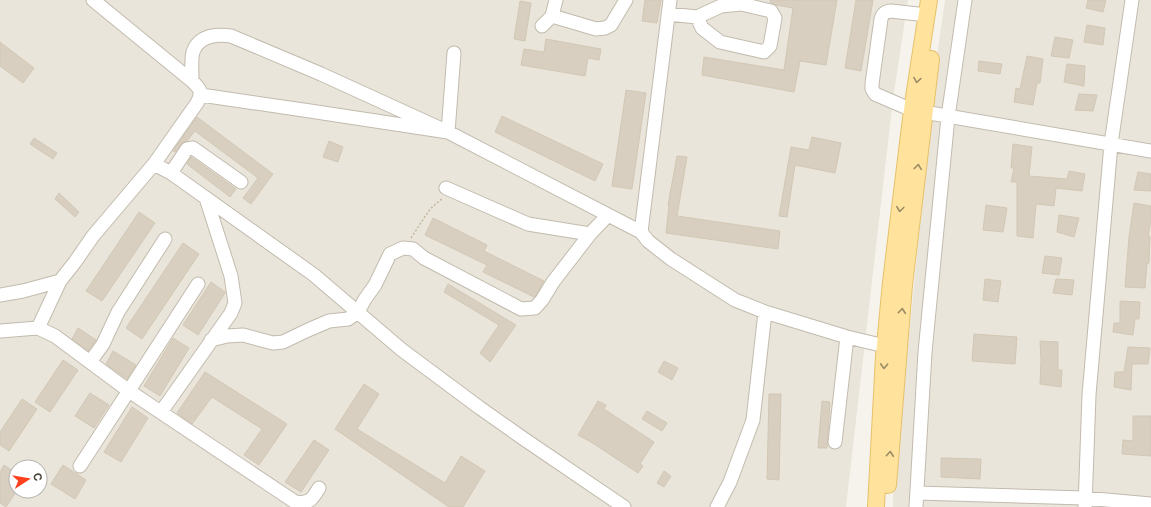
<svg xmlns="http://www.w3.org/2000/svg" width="1151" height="507" font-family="Inter,sans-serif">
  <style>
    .residential { fill: #eae5da; fill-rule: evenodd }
    .building { fill: #d8cfc1; stroke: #d3c7b4 }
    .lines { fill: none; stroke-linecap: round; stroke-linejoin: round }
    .minor-casing { stroke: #c2bbae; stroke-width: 15 }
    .major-casing { stroke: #e6c16a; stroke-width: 18 }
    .path { stroke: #c4b79f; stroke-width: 1.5; stroke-dasharray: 2 2; stroke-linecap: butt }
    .minor { stroke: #fff; stroke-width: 13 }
    .major { stroke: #ffe39c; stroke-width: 16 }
    .oneway { stroke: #9c8c66 }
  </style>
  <rect width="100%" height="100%" fill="#f6f3ec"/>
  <path class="residential" d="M0,0H908L893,99L846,507H0ZM16,467H40V491H16Z
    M945,0H1151V507H893V495L937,56Z"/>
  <path class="building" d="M645,0H661L657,23L642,21Z
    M770,0H837L826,65L800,61L794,92L702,75L704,57L784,70L793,8L776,5L770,2Z
    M856,0H873L861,71L845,68Z
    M1088,0H1106L1103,12L1086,8Z
    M520,1L531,3L525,41L514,39Z
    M1087,25L1105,28L1103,45L1084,42Z
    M1055,37L1073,40L1069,58L1051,56Z
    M546,39L601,49L599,60L588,58L585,76L521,65L524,49L544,52Z
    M0,42L34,68L23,83L0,66Z
    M1027,56L1043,59L1040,83H1037L1033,105L1014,102L1016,88L1020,89Z
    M979,61L1002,64L1000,74L978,71Z
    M1067,64L1085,66L1084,86L1064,82Z
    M626,90L646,93L632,189L612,186Z
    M1079,94L1097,95L1093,111L1075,110Z
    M502,116L603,164L595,181L495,132Z
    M197,117L273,174L251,204L243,198L258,178L195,131L187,141L183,142L181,144L175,152L173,151Z
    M812,137L841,143L835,173L795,165L787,217L779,216L791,147L809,150Z
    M34,138L57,153L53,159L30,144Z
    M329,141L343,147L338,162L323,157Z
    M1013,144L1032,147L1029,176L1067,179L1069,171L1085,174L1082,191L1056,188L1054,206L1036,204L1033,238L1017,236V182H1011L1014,168H1011Z
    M677,156L687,157L677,216L780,231L778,249L666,233L669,205H668Z
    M191,157L236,189L230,197L187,164Z
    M1138,172L1151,174V191L1134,190Z
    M59,193L79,212L75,217L55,199Z
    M1134,203L1151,206V221L1148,236H1150L1149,263H1147L1145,288L1125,287L1129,237Z
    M986,205L1007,208L1003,232L983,230Z
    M139,212L155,223L102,301L86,291Z
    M1059,215L1079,218L1074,237L1057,232Z
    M433,218L487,245L484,251L544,281L536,295L534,297L483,272L487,265L425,235Z
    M183,243L199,254L142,339L126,328Z
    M1045,256L1062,258L1059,275L1042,273Z
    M985,279L1001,281L998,302L983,300Z
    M1056,279L1074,280L1072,295L1053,293Z
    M211,282L225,292V293L198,335L183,325Z
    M448,284L516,325L490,362L480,353L499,325L444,292Z
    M1120,301L1140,302L1139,319H1135L1133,335L1113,332L1114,323H1120Z
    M78,328L96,340L88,351L72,339Z
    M974,334L1017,337L1015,364L972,361Z
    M173,338L189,348L160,396L144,386Z
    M1040,341L1058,342V370H1062L1061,387L1040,384L1041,360Z
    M1128,347L1150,348L1148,364H1132L1131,390L1114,387L1115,372H1124Z
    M113,351L136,365L127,379L106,364Z
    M63,360L78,370L50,412L35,402Z
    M664,361L678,368L672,380L658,372Z
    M205,372L287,424L259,465L244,455L262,429L212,397L192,424L177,413Z
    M364,384L379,394L357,429L445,483L461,456L485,471L463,507H449L335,429Z
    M90,393L109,405L94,428L75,416Z
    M769,394H781L779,480L767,479Z
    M22,399L37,409L9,451L0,445V432Z
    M598,401L606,405L604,409L654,442L640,464L643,466L638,473L591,442L578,435Z
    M822,401L830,402L827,448H818Z
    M132,407L148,418L121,462L104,452Z
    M647,411L667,423L662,431L642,419Z
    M1133,416H1151V456L1122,454L1123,440L1133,441Z
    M314,440L329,450L301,492L285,482Z
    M941,458L981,459L980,479L941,477Z
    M4,465L16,473V492L6,507L0,503V472Z
    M63,465L86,480L75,499L51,484Z
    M664,471L671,476L664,487L657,483Z"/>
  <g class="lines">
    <g class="minor-casing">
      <path id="minor" d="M93,0L192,81C200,89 203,91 197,103L154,164L171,173L314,275L402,350L480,408L524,439L624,507
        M670,0L641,232L648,241L671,259L735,300L765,312L847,337L885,346L894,347
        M668,14L697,17L721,6L741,4L771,11L775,18L770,46L764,52L720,42L702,28L697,17
        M927,15L891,11C885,12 883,13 881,19L872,84V89L875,94L912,110L1151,151
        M552,16L596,29L605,28L611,25L626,0
        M542,26L552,16L556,0
        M192,81C192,74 191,57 193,52C199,35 216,34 231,36L321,74L448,132L641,232
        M201,95L310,111L448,132L454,53
        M171,173L187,149L193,148L241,182
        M446,188L528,224L590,234L608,215
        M0,295L23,291L60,281L75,262L93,236L154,164
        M38,328L60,281
        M0,331L38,328L55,336L129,391L295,502C309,504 312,500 319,488
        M211,340L227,336L243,335L273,343L283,342L308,330L329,321L348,319L358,312L365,299L375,285L390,254L403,248L413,249L424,258L521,309L535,308L542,300L553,282L590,234
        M90,362L103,344L118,312L165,239
        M161,412L231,313L235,303L231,276L206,198
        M835,442L847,337
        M80,466L198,284
        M917,493L1084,498L1151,504
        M717,507L730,482L753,420L765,312
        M916,507L925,352L948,117L965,0
        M1085,507L1089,395L1111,144L1132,0"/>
    </g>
    <g class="major-casing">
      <path id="major" d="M888,485L904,285L931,59
        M876,507L884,356L891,282L912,110L929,0"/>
    </g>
    <path class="path" d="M411,238L430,209L443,198"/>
    <use href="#minor" class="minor"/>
    <use href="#major" class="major"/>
  </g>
  <defs><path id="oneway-chevron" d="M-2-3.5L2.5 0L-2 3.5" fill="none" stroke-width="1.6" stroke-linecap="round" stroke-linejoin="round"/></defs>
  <g class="oneway">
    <use href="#oneway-chevron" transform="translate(917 80) rotate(99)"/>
    <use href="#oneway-chevron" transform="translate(918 167) rotate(-83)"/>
    <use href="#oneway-chevron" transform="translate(900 209) rotate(97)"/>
    <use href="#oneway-chevron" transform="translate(902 311) rotate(-85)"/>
    <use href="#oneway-chevron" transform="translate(884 366) rotate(93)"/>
    <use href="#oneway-chevron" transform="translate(890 454) rotate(-85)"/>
  </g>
  <g transform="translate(28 479) rotate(78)"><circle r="19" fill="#ffffff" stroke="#b7b4b0"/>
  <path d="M0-3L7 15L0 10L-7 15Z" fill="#fc3f1d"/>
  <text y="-6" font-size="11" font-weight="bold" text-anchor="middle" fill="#4b4439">С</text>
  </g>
</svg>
